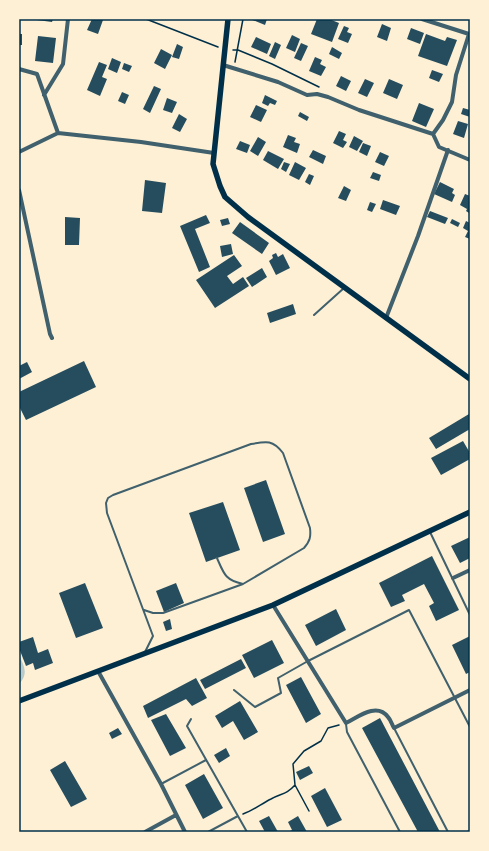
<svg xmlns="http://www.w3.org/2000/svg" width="489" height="851" font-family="Rubik,sans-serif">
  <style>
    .green { fill: #b9caca }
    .building { fill: #264d5e }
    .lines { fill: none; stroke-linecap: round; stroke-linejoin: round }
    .path { stroke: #003049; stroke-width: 1.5 }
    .service { stroke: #3f606c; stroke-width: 2 }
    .minor { stroke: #3f606c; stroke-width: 4 }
    .secondary { stroke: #003049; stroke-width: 5.5 }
    .neatline { fill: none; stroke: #003049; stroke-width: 1.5 }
  </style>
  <rect width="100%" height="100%" fill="#fdf0d5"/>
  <path class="green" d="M19,655C24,666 29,674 19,684Z"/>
  <path class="building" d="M37,19H53L52,22L37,20Z
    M92,19L103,20L98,34L87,30Z
    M250,19H267L265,25Z
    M317,19H329L339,23L332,42L311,34Z
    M382,24L391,28L387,41L377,37Z
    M344,26L349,28L347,32L352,34L348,43L338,39Z
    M411,28L424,33L420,44L407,39Z
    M19,34H22V45H19Z
    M426,34L445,41L447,37L457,40L447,66L418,56Z
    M292,35L300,39L295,52L286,48Z
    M38,36L56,38L53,63L35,61Z
    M256,37L271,44L267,54L251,47Z
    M275,42L281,45L275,59L269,56Z
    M301,43L308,46L301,61L294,58Z
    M177,44L183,47L179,59L172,57Z
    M332,47L342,53L339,59L329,54Z
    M161,49L172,55L165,69L154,63Z
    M315,57L322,60L320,64L326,67L321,76L309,71Z
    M112,58L121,62L117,73L108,69Z
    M99,62L107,65L102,77L107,79L100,96L87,90Z
    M124,63L132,66L129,72L122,69Z
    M432,70L443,74L439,82L429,78Z
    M341,76L351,81L346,91L336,86Z
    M365,79L374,83L367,97L358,93Z
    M389,79L403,85L397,99L383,93Z
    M154,86L161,89L150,113L143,109Z
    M122,92L129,95L125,104L118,101Z
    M265,95L277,101L275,105L270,103L268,106L262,103Z
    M167,98L177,102L172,113L163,110Z
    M419,103L434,109L426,127L412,121Z
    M256,105L267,110L261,122L250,117Z
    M463,108L470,110V117L461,114Z
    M300,112L309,117L307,121L298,116Z
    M179,114L187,119L180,132L172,128Z
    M458,121L468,124L464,138L453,134Z
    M339,131L346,134L343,140L347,142L343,148L333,143Z
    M288,135L296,138L294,142L300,144L297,153L283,147Z
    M354,136L363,141L357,151L349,147Z
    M258,137L266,142L258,156L250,151Z
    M240,141L250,145L247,153L236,149Z
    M363,143L371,146L367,156L359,152Z
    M313,150L326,156L323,164L309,157Z
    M268,151L284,159L278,169L263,160Z
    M380,152L389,156L384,166L375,162Z
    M284,162L290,164L286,172L281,169Z
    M295,162L306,168L299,180L289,175Z
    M373,172L381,175L379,181L370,178Z
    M309,174L314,176L310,185L305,182Z
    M145,180L166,183L162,213L142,211Z
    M440,182L454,189L452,193L455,195L452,202L434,194Z
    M344,186L351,190L346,201L338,198Z
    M465,194L470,196L469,213L466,211L467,209L460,205Z
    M383,200L400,206L396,215L380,209Z
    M370,202L376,204L372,212L367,210Z
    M430,211L448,218L445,224L427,217Z
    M206,215L210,223L195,229L210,267L199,272L180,226Z
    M65,217L80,218L79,245H65Z
    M228,218L230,224L222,226L220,220Z
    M452,219L460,223L458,227L450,223Z
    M466,221L470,223V239L465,237L468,231L463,228Z
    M240,222L269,243L262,254L232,233Z
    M231,244L233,254L222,257L220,246Z
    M276,253L278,257L283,254L290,268L276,275L269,261L273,258L272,255Z
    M234,255L242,266L227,276L233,284L243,277L249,286L215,308L196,280Z
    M262,268L267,277L252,287L246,278Z
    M293,304L296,314L270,323L267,313Z
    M84,361L96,387L26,420L19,406V392Z
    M27,362L32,372L19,379V366Z
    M469,414L470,429L436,449L429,438Z
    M463,441L470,453V459L441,475L431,458Z
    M266,480L285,534L263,542L244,488Z
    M223,502L240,550L206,562L189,513Z
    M470,537V558L460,563L451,546Z
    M432,556L459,610L436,621L429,606L434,603L424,584L402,595L405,601L391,607L379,583Z
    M85,583L103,628L76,638L59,593Z
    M176,583L184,603L164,612L156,591Z
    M336,609L346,630L316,646L305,625Z
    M170,619L172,629L166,631L163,622Z
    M470,636V672L466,674L452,645Z
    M33,637L38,653L48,649L53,663L35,670L33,663L26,666L19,648V642Z
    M272,640L284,663L254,678L242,655Z
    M241,659L246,668L205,689L200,680Z
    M301,677L321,714L306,723L286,685Z
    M196,678L207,698L192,706L186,699L148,718L143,706Z
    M240,701L258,732L244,740L233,721L222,728L215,716Z
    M166,714L186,748L170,756L151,720Z
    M380,718L440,832H418L362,728Z
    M118,728L122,734L112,739L109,733Z
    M226,748L230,756L219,763L214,755Z
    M65,761L87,799L71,807L50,770Z
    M309,766L313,773L300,780L296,772Z
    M204,774L223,808L203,819L185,785Z
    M325,788L342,820L327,827L311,796Z
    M269,816L278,832H265L259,821Z
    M298,816L307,832H288L292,830L288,822Z"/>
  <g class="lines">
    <path class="path" d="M146,19L218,47
      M233,50H238L272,64L319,87
      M235,62L243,19
      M295,785L309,811
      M243,814C254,810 261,804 271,799C282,793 286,795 295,785L293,764L304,751L321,741L328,728L339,725"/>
    <path class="service" d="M314,315L344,288
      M430,532L470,615
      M144,610L153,613H163L243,584
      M145,652L153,636L107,513L106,503L108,498L113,495L251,444C267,441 273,440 283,453L310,528C311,537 310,541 304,548L243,584C225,580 224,574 217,558
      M234,690L255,707L281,693L278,678L308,661L409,610L470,727
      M191,719L187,726L247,832
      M346,724L347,732L400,832
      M394,728L448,832
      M161,784L206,760
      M208,832L238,816
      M467,832L470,831"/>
    <path class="minor" d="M422,19L469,34
      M223,65L278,82L307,95L317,94L328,97L359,110L433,134L439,147L470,160
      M19,69L37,74L58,133
      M44,95L63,64L68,19
      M433,134L443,120L452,102L456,75L469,34
      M19,152L58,133L141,142L214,153
      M19,190L50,334L52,338
      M386,318L418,236L448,150
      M453,578L470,570
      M273,605L346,723C358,717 377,702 388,717C391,720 392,725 394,728L470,690
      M98,671L161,784L185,832
      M145,832L176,815"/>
    <path class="secondary" d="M228,19L213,164L220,186L225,197L248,217L470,379
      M19,701L273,605L470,512"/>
  </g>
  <rect width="489" height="851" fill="none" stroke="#fdf0d5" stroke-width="40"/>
  <rect x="20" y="20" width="449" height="811" class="neatline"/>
</svg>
